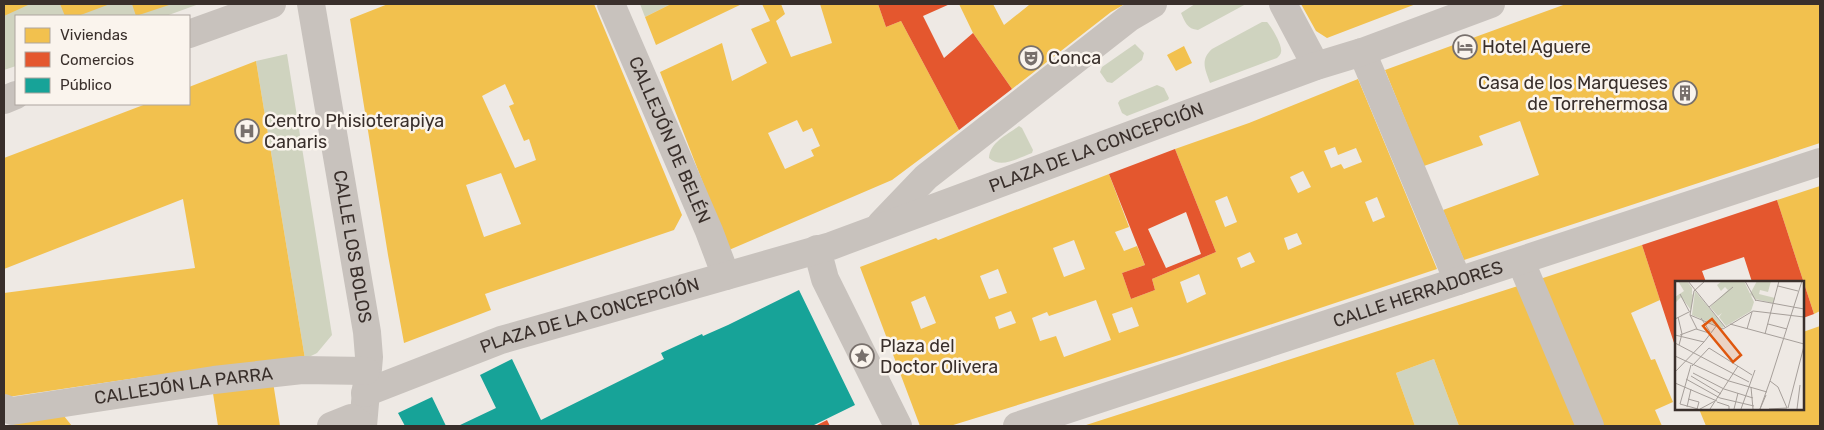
<svg xmlns="http://www.w3.org/2000/svg" width="1824" height="430" font-family="Rubik,sans-serif">
  <style>
    .green { fill: #cfd3bf }
    .homes { fill: #f2c14e; fill-rule: evenodd }
    .shops { fill: #e4572e; fill-rule: evenodd }
    .public { fill: #17a398 }
    .lines { fill: none; stroke-linecap: round; stroke-linejoin: round }
    .street { stroke: #c8c2bd; stroke-width: 28 }
    .labels { text-anchor: middle; stroke-width: 5; stroke-linejoin: round; paint-order: stroke }
    .poi-label { font-size: 18px; fill: #392f2b; stroke: #faf4ed; text-anchor: start }
    .street-label { font-size: 18px; fill: #392f2b; stroke: #faf4ed }
    .inset-road { fill: none; stroke: #a69f9a; stroke-width: 1 }
    .view { fill: #df570e; fill-opacity: 0.15; stroke: #df570e; stroke-width: 2.5 }
    .inset-edge { fill: none; stroke: #392f2b; stroke-width: 2.5 }
  </style>
  <rect width="100%" height="100%" fill="#eee9e4"/>
  <path class="green" d="M4,4H199L166,16H16V66L4,70Z
    M640,4H671L645,17Z
    M1195,4H1246L1198,30C1187,29 1185,22 1181,13Z
    M1262,22H1267C1271,26 1283,46 1281,52C1281,54 1279,56 1277,58L1210,83C1205,69 1200,60 1212,49Z
    M1135,44L1144,53L1142,60L1112,83L1107,82L1100,72L1102,67Z
    M287,54L332,335L317,353L305,359L256,61Z
    M1157,85L1164,88L1169,98L1168,100L1127,116L1122,113L1118,103L1120,100Z
    M1019,126L1022,128L1033,150L1032,153C1018,158 1001,169 989,158C990,142 1007,135 1019,126Z
    M1434,359L1459,426H1415L1396,373Z"/>
  <path class="homes" d="M4,4H28V5L4,16Z
    M60,4H110L78,16H65Z
    M132,4H172L136,16Z
    M388,4H594L682,215L674,230L485,294L491,310L404,343L388,255L350,19ZM505,84L514,104L509,106L524,141L529,139L536,160L515,168L482,96ZM501,173L521,224L484,237L466,185Z
    M671,4H742L656,45L645,17Z
    M762,4H781L785,14L776,21L791,57L832,43L820,4H878L886,27L901,21L959,130L892,180L729,250L660,72L722,43L732,81L767,63L751,29L770,21ZM797,120L803,132L812,128L820,146L811,150L814,156L785,169L768,133Z
    M959,4H993L1004,25L1029,5L1027,4H1125L1111,12L1012,89L973,33Z
    M1301,4H1416L1327,38L1316,31Z
    M1566,4H1820V143L1464,260L1443,210L1539,175L1520,121L1479,136L1483,145L1424,166L1385,70Z
    M1184,46L1192,63L1176,71L1167,55Z
    M256,61L305,359L143,377L8,397L4,396V293L195,268L183,199L4,269V158L146,104H189V87Z
    M1358,79L1437,269L1179,355L950,426H920L860,267L936,238L938,240L1109,174L1129,227L1115,232L1124,251L1137,246L1145,265L1122,273L1131,299L1155,290L1152,279L1216,252L1175,149L1249,123ZM1335,147L1338,155L1356,148L1362,162L1344,169L1341,164L1331,168L1324,151ZM1303,171L1311,187L1298,193L1290,177ZM1227,196L1237,222L1225,227L1215,201ZM1377,197L1385,217L1373,222L1365,202ZM1297,233L1302,244L1288,250L1284,238ZM1074,240L1085,269L1064,277L1053,248ZM1250,252L1255,262L1241,268L1237,258ZM998,269L1007,293L989,299L980,276ZM1199,274L1206,294L1187,303L1180,282ZM925,296L936,323L921,329L911,302ZM1096,300L1111,340L1064,357L1056,336L1040,341L1032,318L1047,312L1049,316ZM1132,307L1139,326L1119,333L1112,314ZM1011,311L1016,323L999,329L995,317Z
    M1820,186V311L1814,314L1777,200Z
    M1642,245L1660,300L1631,313L1651,360L1655,359L1673,402L1655,410L1662,426H1598L1537,280Z
    M1521,285L1581,426H1459L1434,359L1396,373L1415,426H1083Z
    M1820,326V426H1706L1699,409H1803V332Z
    M273,382L280,426H218L212,387Z
    M64,416L72,426H14L12,423Z"/>
  <path class="shops" d="M878,4H950L923,16L944,58L973,33L1012,89L959,130L901,21L886,27Z
    M1175,149L1216,252L1152,279L1155,290L1131,299L1122,273L1145,265L1109,174ZM1186,212L1201,254L1166,268L1148,229Z
    M1777,200L1814,314L1803,318V282H1752L1744,257L1702,271L1706,282H1676V349L1642,245Z
    M827,420L830,426H815Z"/>
  <path class="public" d="M799,290L855,405L812,426H458L496,408L480,375L512,359L541,420L664,359L661,353L702,334L703,336L728,325Z
    M432,397L446,426H405L398,413Z"/>
  <g class="lines">
    <g class="street">
      <path id="s1" d="M311,4L367,332L369,357L363,426"/>
      <path id="s2" d="M611,4L709,231L726,276"/>
      <path d="M1283,4L1316,66"/>
      <path d="M189,34L272,4"/>
      <path d="M1362,52L1458,281"/>
      <path d="M4,100L16,95"/>
      <path d="M881,224L926,177L1129,18L1153,4"/>
      <path d="M817,249L825,279L898,426"/>
      <path d="M1521,262L1590,426"/>
      <path id="s3" d="M365,393L501,340L831,246L1316,66L1362,52L1491,4"/>
      <path id="s4" d="M4,408L12,411L214,380L302,370L366,371"/>
      <path d="M331,426L351,418L363,426"/>
      <path id="s5" d="M1017,426L1820,162"/>
    </g>
  </g>
  <defs>
    <g id="hotel-ring" transform="scale(1.25)"><circle r="9.5" fill="#faf4ed" stroke="#78706c" stroke-width="1.5"/><path d="M-6-4.5h1.5V1H6V5H4.5V3h-9V5H-6ZM-4 0a1.8 1.8 0 1 1 3.6 0ZM.5 0V-2.5h3Q6-2.5 6 0Z" fill="#78706c"/></g>
    <g id="theatre-ring" transform="scale(1.25)"><circle r="9.5" fill="#faf4ed" stroke="#78706c" stroke-width="1.5"/><path d="M-5-5.5Q0-4 5-5.5V0Q5 5 0 6Q-5 5-5 0ZM-3.3-2.5H-1v1.5H-3.3ZM1-2.5H3.3v1.5H1ZM-2.8 1Q0 5.5 2.8 1Z" fill="#78706c"/></g>
    <g id="building-ring" transform="scale(1.25)"><circle r="9.5" fill="#faf4ed" stroke="#78706c" stroke-width="1.5"/><path d="M-4-6H4V6H1V3H-1V6H-4ZM-2.5-4.3h1.7v1.8h-1.7ZM.8-4.3h1.7v1.8H.8ZM-2.5-1h1.7V.8h-1.7ZM.8-1h1.7V.8H.8Z" fill="#78706c"/></g>
    <g id="hospital-ring" transform="scale(1.25)"><circle r="9.5" fill="#faf4ed" stroke="#78706c" stroke-width="1.5"/><path d="M-5-5h3v3.5h4V-5h3V5h-3V1.5h-4V5h-3Z" fill="#78706c"/></g>
    <g id="sight-ring" transform="scale(1.25)"><circle r="9.5" fill="#faf4ed" stroke="#78706c" stroke-width="1.5"/><path d="M0-6L1.8-2.2L6-1.7L2.9 1.2L3.7 5.4L0 3.3L-3.7 5.4L-2.9 1.2L-6-1.7L-1.8-2.2Z" fill="#78706c"/></g>
  </defs>
  <g fill-rule="evenodd">
    <use href="#hotel-ring" x="1465" y="47"/>
    <use href="#theatre-ring" x="1031" y="58"/>
    <use href="#building-ring" x="1685" y="93"/>
    <use href="#hospital-ring" x="247" y="131"/>
    <use href="#sight-ring" x="862" y="356"/>
  </g>
  <g class="labels">
    <g class="poi-label">
      <text x="1482" y="53">Hotel Aguere</text>
      <text x="1048" y="64">Conca</text>
      <text x="1668" y="89" text-anchor="end">Casa de los Marqueses<tspan x="1668" dy="21">de Torrehermosa</tspan></text>
      <text x="264" y="127">Centro Phisioterapiya<tspan x="264" dy="21">Canaris</tspan></text>
      <text x="880" y="352">Plaza del<tspan x="880" dy="21">Doctor Olivera</tspan></text>
    </g>
    <g class="street-label">
      <text dy="6" stroke="none"><textPath href="#s2" startOffset="148">CALLEJÓN DE BELÉN</textPath></text>
      <text dy="6" stroke="none"><textPath href="#s3" startOffset="772">PLAZA DE LA CONCEPCIÓN</textPath></text>
      <text dy="6" stroke="none"><textPath href="#s1" startOffset="246">CALLE LOS BOLOS</textPath></text>
      <text dy="6" stroke="none"><textPath href="#s5" startOffset="422">CALLE HERRADORES</textPath></text>
      <text dy="6" stroke="none"><textPath href="#s3" startOffset="238">PLAZA DE LA CONCEPCIÓN</textPath></text>
      <text dy="6" stroke="none"><textPath href="#s4" startOffset="182">CALLEJÓN LA PARRA</textPath></text>
    </g>
  </g>
  <g transform="translate(1675 281)">
    <rect width="129" height="129" fill="#eee9e4"/>
    <path d="M3,0H12L17,7V13L12,9L18,14L16,29L6,16L0,22V16L9,10ZM47,0H69L79,21L76,30L51,45L44,36L47,32L43,35L35,26L53,9L50,6L46,10L42,4ZM82,0H96L93,11L85,9L84,13L100,17L98,22L80,18L75,13ZM20,10L49,45L48,47L17,34Z" fill="#cfd3bf"/>
    <path class="inset-road" d="M13,0L50,46M70,0L81,20M103,5L123,10M5,13L14,30M80,19L129,28M119,25L127,0M34,26L58,6M78,30L129,36M15,34L48,48L78,30M15,34L19,10L30,0M15,34L22,48M3,36L7,53L4,64M26,37L35,51M0,38L16,30M55,43L129,63M93,43L112,48M72,48L77,31M90,53L104,0M0,54L29,61L42,44M5,54L21,48L34,52M0,62L74,101M0,75L54,100L92,111M17,85L34,67L77,94M0,91L29,61M18,92L49,108L78,117M16,95L46,113M11,98L45,117L79,125M0,102L42,120M76,106L78,128M13,118L24,121L22,128M42,121L54,125V128M5,123L16,84M5,123L23,128M12,126L16,108M112,127L103,106L95,100L119,25M113,127L129,65M25,128L40,120M35,128L63,85M59,128L63,112M66,128L80,89M85,128L95,100M85,128L91,114M94,128L112,127M122,128L125,104"/>
    <path class="view" d="M37,38L66,74L58,81L28,45Z"/>
    <rect width="129" height="129" class="inset-edge"/>
  </g>
  <rect width="1824" height="430" fill="none" stroke="#392f2b" stroke-width="10"/>
  <rect x="15" y="15" width="175" height="90" fill="#faf4ed" stroke="#ada59f"/>
  <rect x="25" y="28" width="25" height="15" fill="#f2c14e" stroke="#ada59f"/>
  <text x="60" y="40" font-size="15" fill="#392f2b">Viviendas</text>
  <rect x="25" y="52" width="25" height="15" fill="#e4572e" stroke="#ada59f"/>
  <text x="60" y="65" font-size="15" fill="#392f2b">Comercios</text>
  <rect x="25" y="78" width="25" height="15" fill="#17a398" stroke="#ada59f"/>
  <text x="60" y="90" font-size="15" fill="#392f2b">Público</text>
</svg>
